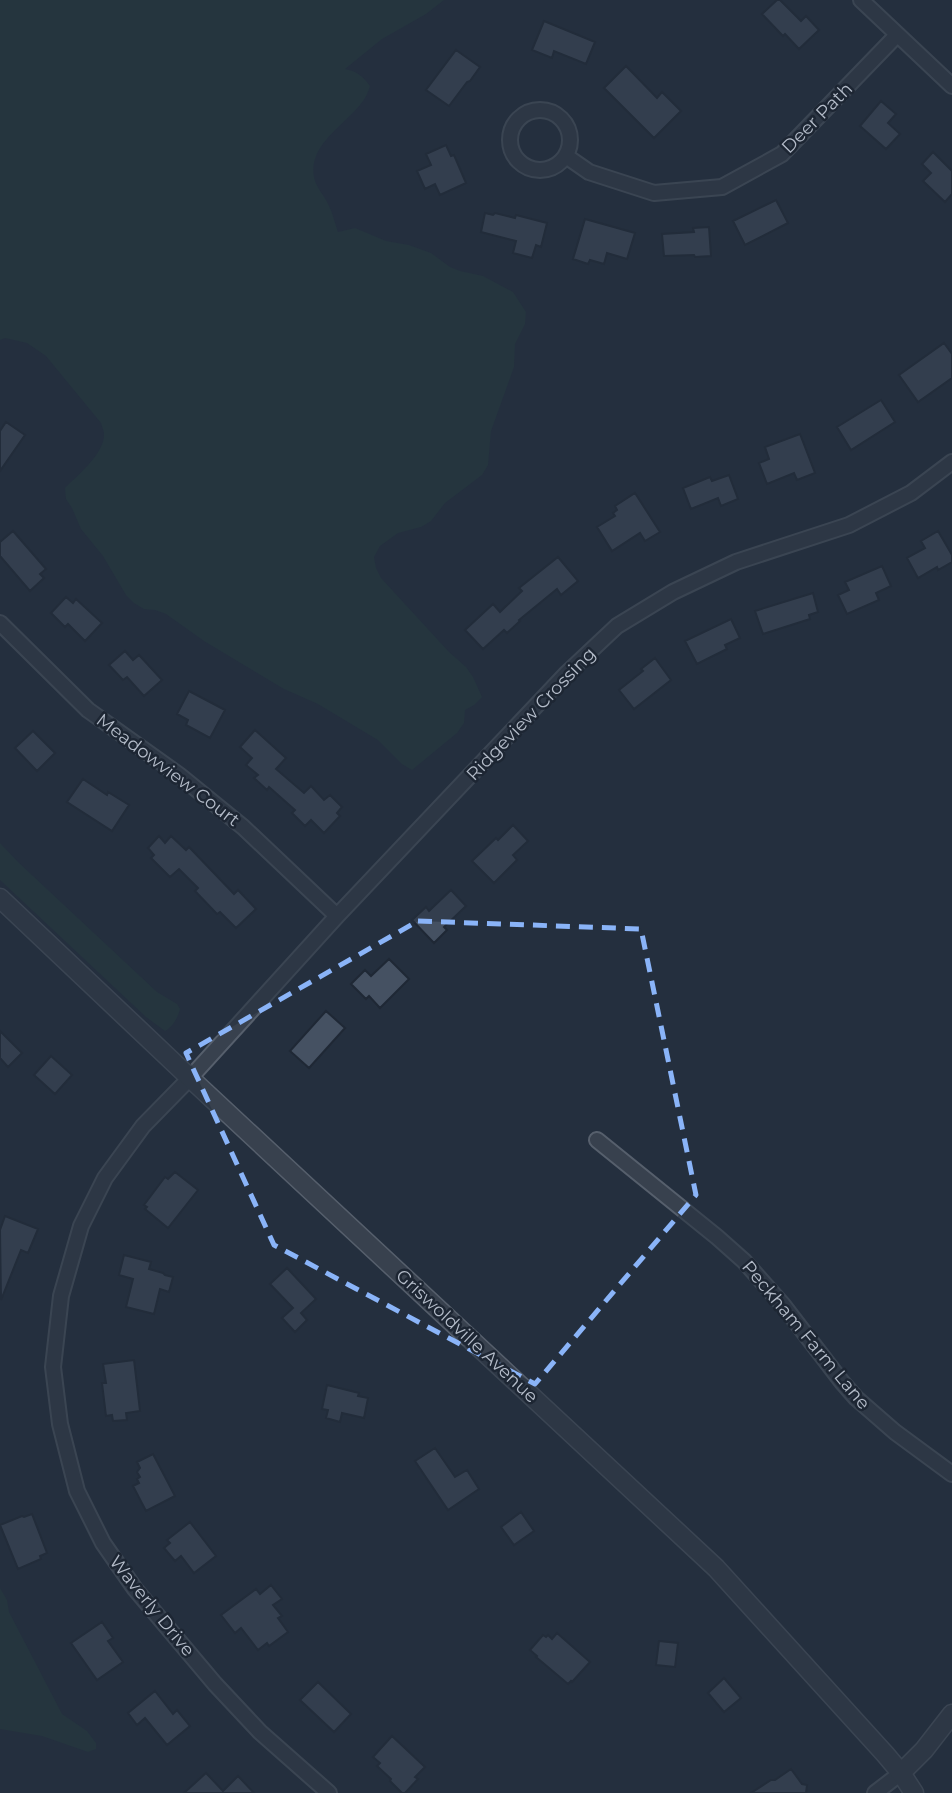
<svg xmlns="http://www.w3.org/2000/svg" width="952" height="1793" font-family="Montserrat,sans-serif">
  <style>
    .green { fill: #263c3f }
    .building { fill: #455162; stroke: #1f2835; stroke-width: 2 }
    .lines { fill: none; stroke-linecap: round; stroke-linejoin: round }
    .minor-casing { stroke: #565f6c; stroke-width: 18 }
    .tertiary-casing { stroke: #565f6c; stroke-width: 21 }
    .minor { stroke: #38414e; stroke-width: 14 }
    .tertiary { stroke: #38414e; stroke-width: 18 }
    .marked { fill: none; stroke: #8ab4f8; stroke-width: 5; stroke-dasharray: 14 9; stroke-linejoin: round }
    .labels { text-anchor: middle; stroke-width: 5; stroke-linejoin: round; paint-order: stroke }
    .street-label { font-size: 18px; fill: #b4bcc9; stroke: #1d2633 }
  </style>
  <rect width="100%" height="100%" fill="#242f3e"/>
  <path class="green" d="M0,0H444L426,14L382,39L345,69C356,71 363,76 370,86C368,93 365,99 360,105C343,126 308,146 314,177C316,188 325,196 329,206C333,214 335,224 338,232L355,228L386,241L409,245L431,253L450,267L460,271L483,276L513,292L526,312L525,324L515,344L514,367L491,431L488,465L482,475L445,503L431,521L421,527L398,533L380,546L374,557L376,568L381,578L449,652L466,667L473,677L482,697L474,705L465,710L464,723L457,733L412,770L402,764L378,740L318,704L284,689L204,641L166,614L155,610L144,609L134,603L126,595L103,556L81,529L72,508L66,499L65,488C77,476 105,453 104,434C104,431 102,427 101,423L46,356L27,343L5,338L0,340Z
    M0,843L18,862L157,992L177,1004L180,1009C178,1017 173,1027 165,1031L146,1017L0,880Z
    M0,1588L7,1600L9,1612L62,1714L87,1731L96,1743V1749L88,1752L42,1736L0,1729Z"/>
  <path class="building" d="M777,0H780L801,21L806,16L819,30L799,49L785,34L783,36L762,14Z
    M544,21L595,42L586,64L554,51L552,58L532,50Z
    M456,50L480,67L470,81L467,82L449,106L426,90Z
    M626,66L657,98L662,92L681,111L654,138L604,88Z
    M881,101L896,114L888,123L900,134L886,149L860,126Z
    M446,145L451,156L454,155L466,183L440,195L435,184L425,189L417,171L431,165L426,154Z
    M933,152L952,171V194L945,202L923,181L931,173L922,164Z
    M776,200L788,223L745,245L733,221Z
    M485,213L493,215L495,213L515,218L516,215L547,223L541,247L536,245L532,258L513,253L516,241L481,232Z
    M585,219L635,233L627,259L607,253L604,264L590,260L588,264L573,259Z
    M709,227L711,256L695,257L694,255L664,256L662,234L694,232L693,228Z
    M944,343L952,354V378L918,402L899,375Z
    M881,400L895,422L851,450L837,427Z
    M6,422L25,435L0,471V431Z
    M800,434L815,473L797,480L794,473L767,484L759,463L769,459L765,447Z
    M729,475L738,499L721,506L718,498L691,509L683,488L710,477L712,481Z
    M635,493L660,532L645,541L640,533L612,551L597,527L615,516L613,513L617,510L615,506Z
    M13,531L46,569L40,574L44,578L30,591L0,556V542Z
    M938,531L952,555V562L938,570L937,567L918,578L907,558L925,548L921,541Z
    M558,557L578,581L561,595L557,589L519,620L520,621L507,633L504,630L483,649L465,630L493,604L500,612L522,591L519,588Z
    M882,566L891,586L876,593L879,600L847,614L838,595L849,590L845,582Z
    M813,593L818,612L809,615L810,619L763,634L755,611Z
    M66,597L73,603L76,599L102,623L85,641L68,624L65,627L51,613Z
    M731,619L740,638L725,645L727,649L697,664L685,641Z
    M125,651L133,660L139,655L162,680L144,696L127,677L123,680L109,665Z
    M655,658L671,680L634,709L619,690L643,671L641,669Z
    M189,691L225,710L210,738L186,725L188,720L177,714Z
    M255,730L286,758L276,769L304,793L311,786L324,800L330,795L342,807L337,813L340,816L324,833L311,820L305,826L292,813L295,810L269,787L267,790L254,778L258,775L246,765L252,758L240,747Z
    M33,731L55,753L37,771L15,748Z
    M83,779L107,795L108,792L129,805L112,831L67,802Z
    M513,825L528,841L513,855L517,860L494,883L472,861L496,838L498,840Z
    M159,836L165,843L171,836L186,850L189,847L234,894L238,890L256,909L236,928L220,912L217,914L195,891L198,888L179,869L170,877L151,858L154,855L148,848Z
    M451,890L466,906L444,927L447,930L434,943L412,920L426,907L429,911Z
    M389,959L409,979L380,1008L369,996L366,999L351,984L365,970L371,976Z
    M326,1011L345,1028L309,1068L290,1051Z
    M0,1031L22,1053L8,1067L0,1058Z
    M51,1056L72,1075L55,1094L34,1075Z
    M175,1172L198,1190L168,1228L145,1209L147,1207L144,1205L165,1177L168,1179Z
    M5,1216L38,1229L28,1253L21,1250L1,1300L0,1230Z
    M124,1255L151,1262L149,1269L163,1273L165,1275L173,1277L169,1292L160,1289L154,1314L126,1307L133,1279L119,1275Z
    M287,1268L316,1299L301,1313L307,1320L295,1332L282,1318L293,1308L270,1284Z
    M134,1360L140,1411L126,1413L127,1420L113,1421L112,1415L106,1416L102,1383H106L103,1364Z
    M327,1385L359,1393L358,1396L368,1398L364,1418L342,1413L340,1422L326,1418L328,1410L322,1409Z
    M435,1448L455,1477L467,1470L479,1489L448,1510L415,1461Z
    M153,1454L175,1496L146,1511L133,1486L139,1483L137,1479L140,1477L137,1472L140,1468L137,1462Z
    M521,1512L534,1531L514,1545L501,1527Z
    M32,1514L47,1553L40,1556L41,1559L18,1569L0,1525L22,1516L24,1517Z
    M190,1522L216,1556L194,1573L181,1556L175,1561L164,1548L170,1543L167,1540Z
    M271,1585L282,1599L273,1605L282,1616L278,1618L288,1632L269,1646L267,1643L258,1650L241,1628L235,1633L221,1615L256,1589L260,1594Z
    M102,1622L113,1638L108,1641L123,1662L97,1680L71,1643Z
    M557,1633L590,1662L572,1682L571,1681L568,1684L536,1657L537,1656L530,1650L543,1635L546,1637L548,1635L552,1639Z
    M659,1641L678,1643L675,1667L656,1665Z
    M724,1678L741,1698L724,1712L708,1693Z
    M318,1682L351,1714L334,1732L300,1700Z
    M155,1691L173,1714L177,1710L190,1726L167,1745L145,1718L137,1725L128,1713Z
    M392,1736L425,1767L415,1777L418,1779L405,1793H402L390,1781L391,1779L377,1766L380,1763L373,1757Z
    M791,1769L802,1784L807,1785L806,1793H751L771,1780H775Z
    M206,1773L223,1791L238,1776L254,1793H184Z"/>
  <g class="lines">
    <g class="minor-casing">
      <path id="minor" d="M861,0L952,86
        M510 140a30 30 0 1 1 60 0a30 30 0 1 1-60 0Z
        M566,156L589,172L654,193L722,187L782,154L897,35
        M0,623L88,710L179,775L243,827L337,916
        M597,1140L717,1237L744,1261L783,1305L842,1382L856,1398L895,1432L952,1474
        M329,1793L260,1732L215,1684L135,1589L103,1543L77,1491L60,1424L53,1367L61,1296L81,1226L105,1178L143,1126L190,1078L337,916L567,673L617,626L673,592L736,562L849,525L911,493L952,462
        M875,1793L901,1773"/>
    </g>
    <g class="tertiary-casing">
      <path id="tertiary" d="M0,898L190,1078L716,1568L885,1754L901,1773L914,1793
        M901,1773L924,1750L952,1714"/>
    </g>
    <use href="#minor" class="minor"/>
    <use href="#tertiary" class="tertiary"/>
  </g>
  <path d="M0 0H952V1793H0ZM418,921L641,929L696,1195L535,1384L274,1245L186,1053Z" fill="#242f3e" fill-opacity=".55" fill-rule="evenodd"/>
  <path class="marked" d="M418,921L641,929L696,1195L535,1384L274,1245L186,1053Z"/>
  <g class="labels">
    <g class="street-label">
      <text transform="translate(817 118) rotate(-45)" y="6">Deer Path</text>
      <text transform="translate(531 714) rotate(-46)" y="6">Ridgeview Crossing</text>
      <text transform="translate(168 770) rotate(37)" y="6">Meadowview Court</text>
      <text transform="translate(806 1335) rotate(50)" y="6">Peckham Farm Lane</text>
      <text transform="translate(467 1336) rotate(43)" y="6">Griswoldville Avenue</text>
      <text transform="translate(152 1606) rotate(51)" y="6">Waverly Drive</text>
    </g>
  </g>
</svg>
